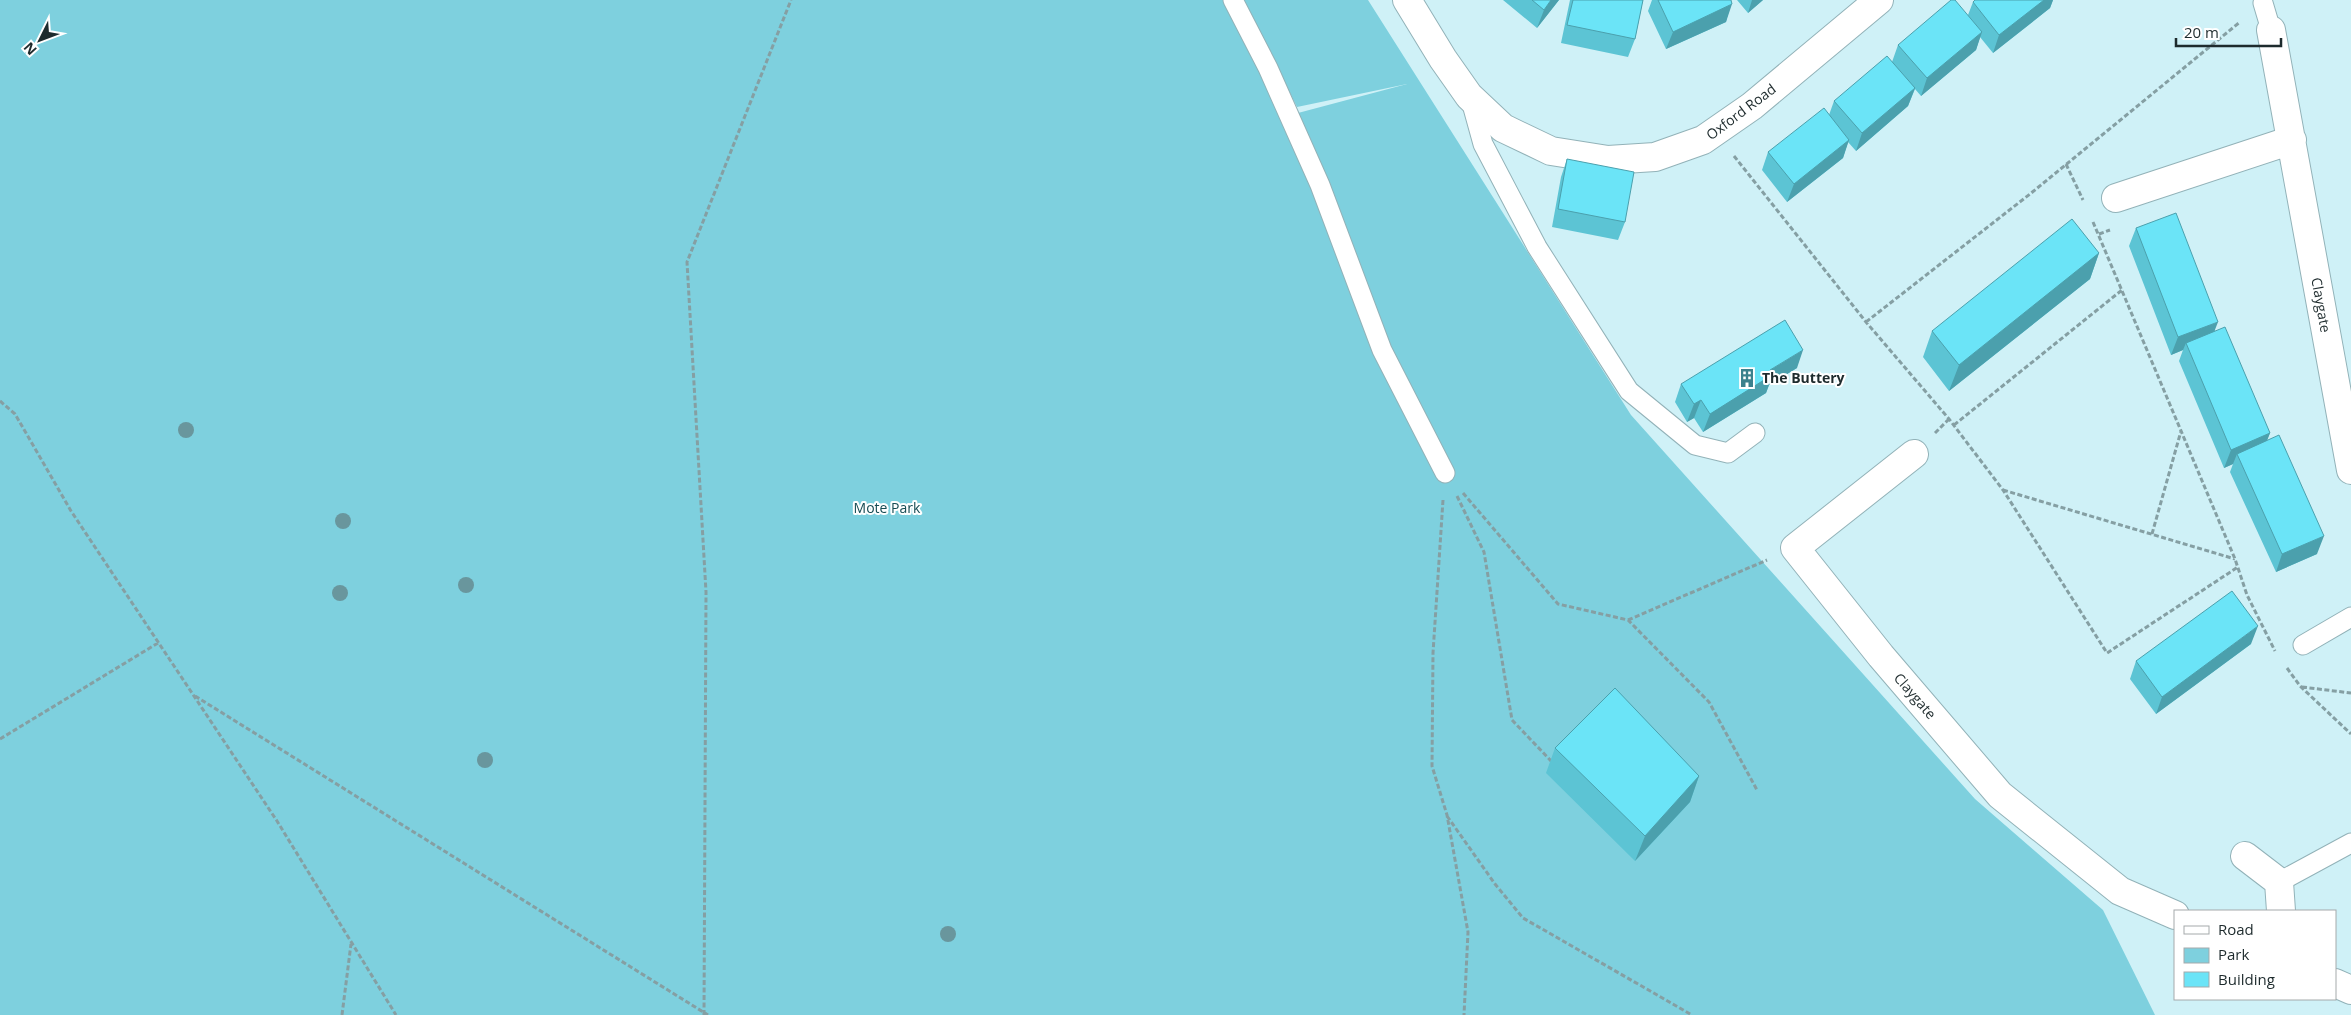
<svg xmlns="http://www.w3.org/2000/svg" width="2351" height="1015" font-family="'Open Sans',sans-serif">
  <style>
    .green { fill: #7ed0de }
    .lines { fill: none; stroke-linecap: round; stroke-linejoin: round }
    .lane-casing { stroke: #92b2b8; stroke-width: 21 }
    .street-casing { stroke: #92b2b8; stroke-width: 30 }
    .path { stroke: #859fa3; stroke-width: 3; stroke-dasharray: 5 2.5; stroke-linecap: butt }
    .lane { stroke: #fff; stroke-width: 19 }
    .street { stroke: #fff; stroke-width: 28 }
    .tree { fill: #69969d }
    .wall { fill: #5cc4d4 }
    .shaded-wall { fill: #4ba0ad }
    .building { fill: #6be4f7; stroke: #4ba0ad }
    .labels { text-anchor: middle; stroke-width: 4; stroke-linejoin: round; paint-order: stroke }
    .street-label { font-size: 14px; fill: #1e2b2d; stroke: #fff }
    .poi-label { font-size: 14px; font-weight: bold; fill: #1e2b2d; stroke: #fff; text-anchor: start }
    .park-label { font-size: 14px; fill: #164c54; stroke: #fff }
  </style>
  <rect width="100%" height="100%" fill="#cff1f7"/>
  <path class="green" d="M0,0H1240L1298,113L1407,84L1297,107L1243,0H1368L1631,415L1975,799L2103,910L2155,1015H0Z"/>
  <g class="lines">
    <g class="lane-casing">
      <path id="lane" d="M1233,0L1268,68L1320,185L1382,350L1445,473
        M2263,3L2271,30
        M1470,97L1483,144L1537,247L1629,391L1695,445L1728,453L1755,433
        M2303,645L2351,617
        M2279,882L2351,843"/>
    </g>
    <g class="street-casing">
      <path id="street" d="M1407,0L1443,59L1469,96L1503,128L1551,151L1608,160L1655,157L1703,140L1752,106L1879,0
        M2271,30L2351,470
        M2116,198L2292,140
        M1914,454L1795,548L1881,656L2000,795L2120,891L2175,915
        M2245,856L2279,882L2281,911
        M2335,983L2351,990"/>
    </g>
    <path class="path" d="M1734,156L1866,322L1949,419L2003,490L2107,653L2238,567
      M2066,164L2083,200
      M2093,222L2235,559L2247,595L2275,651
      M2099,234L2110,230
      M1866,322L2030,194L2240,22
      M0,401L15,414L71,511L277,821L396,1015
      M1954,425L2122,290
      M1935,433L1949,419
      M2003,490L2235,559
      M1463,493L1558,604L1628,620L1709,702L1757,790
      M1457,496L1484,552L1512,720L1553,763
      M1443,500L1433,653L1432,766L1447,815L1468,932L1464,1015
      M2152,534L2181,431
      M1628,620L1767,560
      M2287,668L2300,686L2351,734
      M2302,687L2351,693
      M195,696L708,1015
      M0,739L158,643
      M1447,816L1495,884L1523,918L1692,1015
      M342,1015L351,944
      M704,1015L706,592L687,262L791,0"/>
    <use href="#lane" class="lane"/>
    <use href="#street" class="street"/>
  </g>
  <g class="tree">
    <circle cx="186" cy="430" r="8"/>
    <circle cx="343" cy="521" r="8"/>
    <circle cx="466" cy="585" r="8"/>
    <circle cx="340" cy="593" r="8"/>
    <circle cx="485" cy="760" r="8"/>
    <circle cx="948" cy="934" r="8"/>
  </g>
  <path class="wall" d="M1503,0H1559L1537,28Z
    M1570,0H1643L1635,39L1628,57L1561,43Z
    M1652,0H1731L1726,22L1666,49L1648,11Z
    M1737,0H1763L1748,13Z
    M2053,0L2050,8L1993,53L1980,37L1976,50L1921,96L1915,89L1908,106L1856,151L1848,142L1843,158L1787,202L1762,170L1768,152L1829,115L1834,101L1892,62L1898,45L1968,15L1973,2Z
    M1567,159L1625,222L1618,240L1552,227L1561,177Z
    M2136,228L2215,331L2270,433L2267,440L2317,554L2276,572L2230,472L2233,464L2224,468L2179,361L2183,350L2171,355L2129,246Z
    M2099,253L2090,279L1949,391L1923,357L1932,331Z
    M1797,368L1769,385L1766,393L1703,432L1694,418L1687,422L1675,402L1681,384Z
    M2251,644L2156,714L2130,679L2136,661Z
    M1555,748L1699,776L1690,802L1635,861L1546,773Z"/>
  <path class="shaded-wall" d="M1551,0H1559L1537,28L1544,10Z
    M1752,0H1763L1748,13Z
    M2044,0H2053L2050,8L1993,53L1999,35Z
    M1732,4L1726,22L1666,49L1673,32Z
    M1982,32L1976,50L1921,96L1927,78Z
    M1915,88L1908,106L1856,151L1862,133Z
    M1849,140L1843,158L1787,202L1794,184Z
    M2099,253L2090,279L1949,391L1959,365Z
    M2218,322L2211,340L2186,343L2183,350L2171,355L2178,337Z
    M1803,350L1797,368L1769,385L1766,393L1703,432L1710,414L1770,370Z
    M1701,400L1694,418L1687,422L1694,404Z
    M2270,433L2263,451L2237,454L2233,464L2224,468L2231,450Z
    M2324,536L2317,554L2276,572L2282,554Z
    M2258,626L2251,644L2156,714L2162,697Z
    M1699,776L1690,802L1635,861L1645,836Z"/>
  <path class="building" d="M1532,0H1551L1544,10Z
    M1573,0H1643L1635,39L1567,25Z
    M1658,0H1731L1732,4L1673,32Z
    M1951,0H1955L1982,32L1927,78L1898,45Z
    M1975,0H2044L1999,35L1973,2Z
    M1887,56L1915,88L1862,133L1834,101Z
    M1824,108L1849,140L1794,184L1768,152Z
    M1567,159L1634,172L1625,222L1558,209Z
    M2176,213L2218,322L2178,337L2136,228Z
    M2072,219L2099,253L1959,365L1932,331Z
    M1785,320L1803,350L1770,370L1772,375L1710,414L1701,400L1694,404L1681,384Z
    M2225,327L2270,433L2231,450L2186,343Z
    M2279,435L2324,536L2282,554L2237,454Z
    M2232,591L2258,626L2162,697L2136,661Z
    M1615,688L1699,776L1645,836L1555,748Z"/>
  <defs>
    <g id="building-bare" transform="scale(1.5)"><path d="M-4-6H4V6H1V3H-1V6H-4ZM-2.5-4.3h1.7v1.8h-1.7ZM.8-4.3h1.7v1.8H.8ZM-2.5-1h1.7V.8h-1.7ZM.8-1h1.7V.8H.8Z" fill="#3b818d" stroke="#fff" stroke-width="2.5" paint-order="stroke"/></g>
  </defs>
  <g fill-rule="evenodd">
    <use href="#building-bare" x="1747" y="378"/>
  </g>
  <g class="labels">
    <g class="street-label">
      <text transform="translate(1741 112) rotate(-37)" y="5">Oxford Road</text>
      <text transform="translate(2321 305) rotate(80)" y="5">Claygate</text>
      <text transform="translate(1915 696) rotate(49)" y="5">Claygate</text>
    </g>
    <g class="poi-label">
      <text x="1762" y="383">The Buttery</text>
    </g>
    <g class="park-label">
      <text x="887" y="513">Mote Park</text>
    </g>
  </g>
  <rect x="2174" y="910" width="162" height="90" fill="#ffffff" stroke="#a5aaab"/>
  <rect x="2184" y="926" width="25" height="8" fill="#ffffff" stroke="#a5aaab"/>
  <text x="2218" y="935" font-size="15" fill="#1e2b2d">Road</text>
  <rect x="2184" y="948" width="25" height="15" fill="#7ed0de" stroke="#a5aaab"/>
  <text x="2218" y="960" font-size="15" fill="#1e2b2d">Park</text>
  <rect x="2184" y="972" width="25" height="15" fill="#6be4f7" stroke="#a5aaab"/>
  <text x="2218" y="985" font-size="15" fill="#1e2b2d">Building</text>
  <g transform="translate(40 40) rotate(228)" stroke="#ffffff" stroke-width="4" paint-order="stroke">
  <path d="M0-4L9 19L0 12L-9 19Z" fill="#1e2b2d"/>
  <text y="-8" font-size="14" font-weight="bold" text-anchor="middle" fill="#1e2b2d">N</text>
  </g>
  <path d="M2176 38v8h105v-8" fill="none" stroke="#1e2b2d" stroke-width="2.5"/>
  <text x="2184" y="38" font-size="15" fill="#1e2b2d" stroke="#ffffff" stroke-width="4" paint-order="stroke">20 m</text>
</svg>
